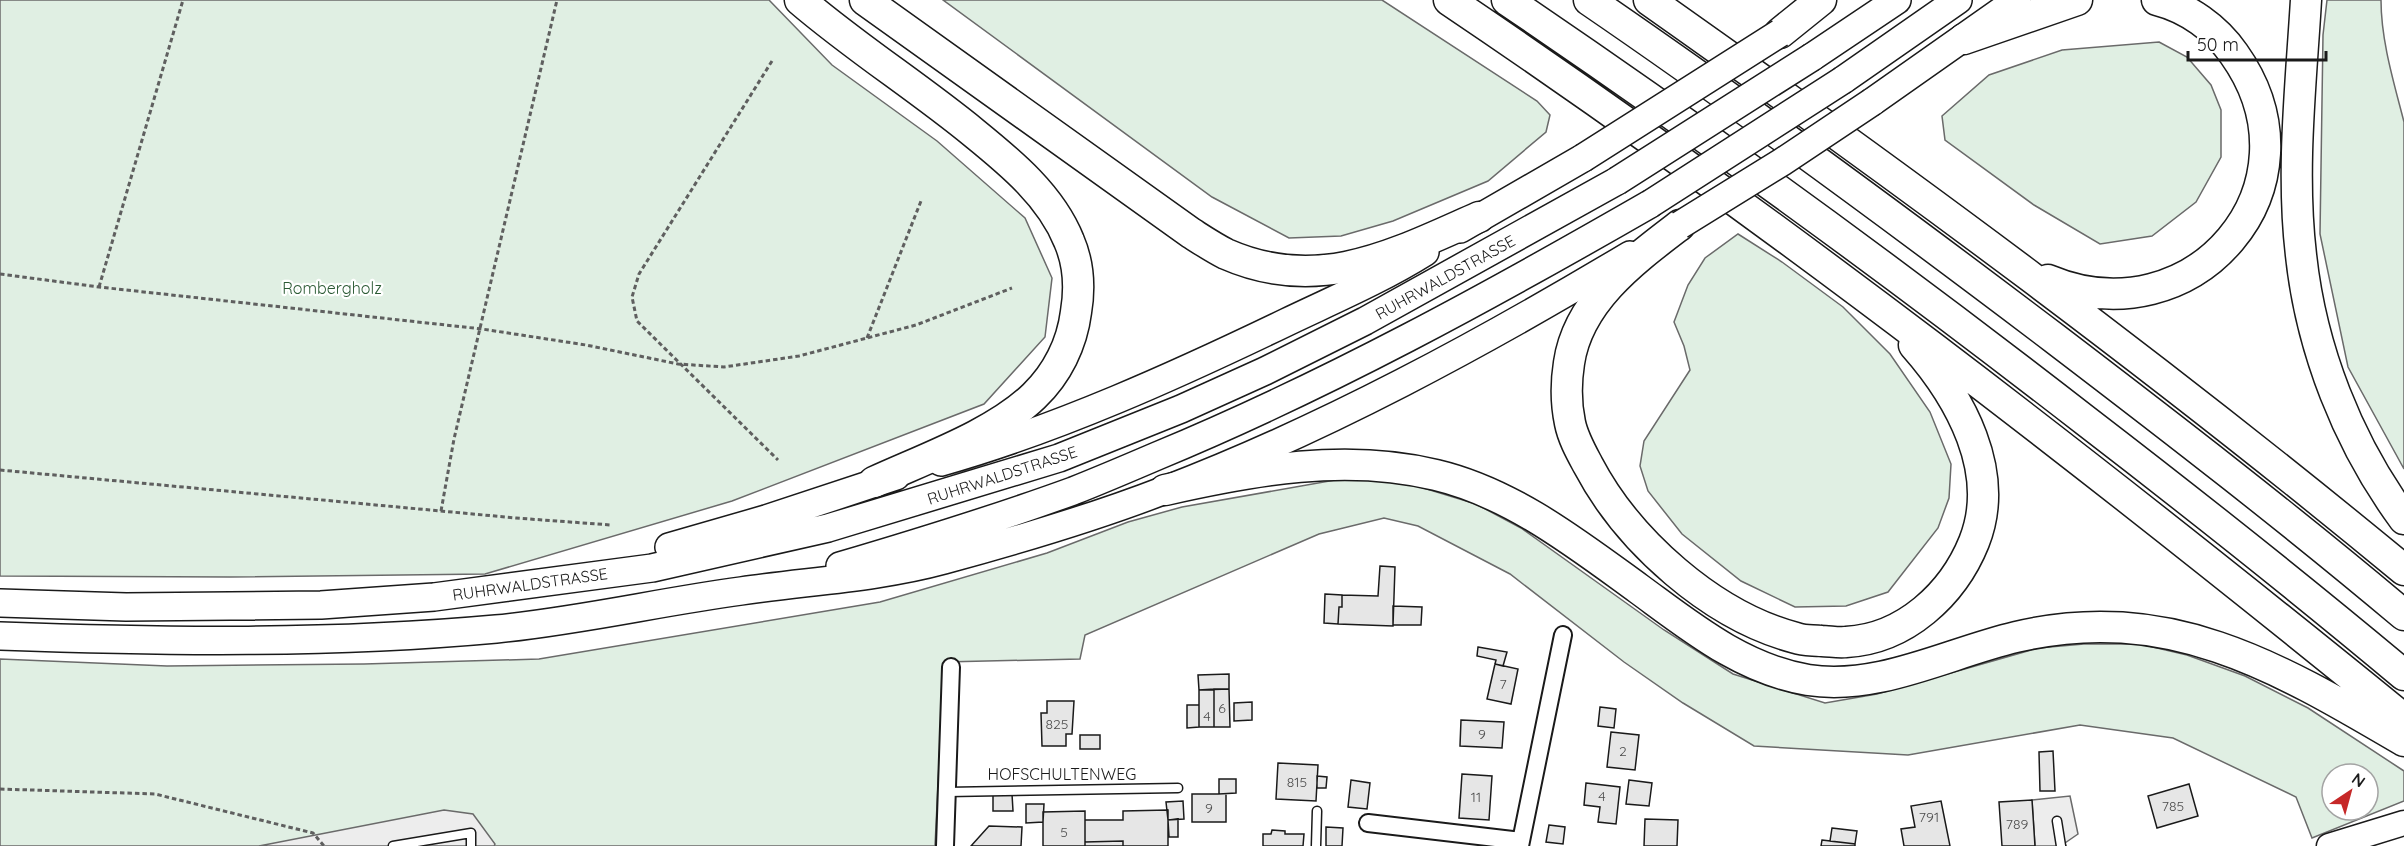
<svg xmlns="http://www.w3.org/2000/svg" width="2404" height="846" font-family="Quicksand,sans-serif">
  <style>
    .green { fill: #e0efe3; stroke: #6a6a6a; stroke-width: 1.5; fill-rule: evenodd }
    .parking { fill: #ededed; stroke: #6a6a6a; stroke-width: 1.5 }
    .building { fill: #e6e6e6; stroke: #1a1a1a; stroke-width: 1.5 }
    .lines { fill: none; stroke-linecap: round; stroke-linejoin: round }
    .service-casing { stroke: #1a1a1a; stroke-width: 11 }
    .minor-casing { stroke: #1a1a1a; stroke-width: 20 }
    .secondary-casing { stroke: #1a1a1a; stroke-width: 27 }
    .trunk-casing { stroke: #1a1a1a; stroke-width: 30 }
    .motorway-casing { stroke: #1a1a1a; stroke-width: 33 }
    .path { stroke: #5f5f5f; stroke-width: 3; stroke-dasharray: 4.5 3; stroke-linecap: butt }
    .service { stroke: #fff; stroke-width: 8 }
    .minor { stroke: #fff; stroke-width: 16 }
    .secondary { stroke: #fff; stroke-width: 24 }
    .trunk { stroke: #fff; stroke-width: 27 }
    .motorway { stroke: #fff; stroke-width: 30 }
    .trunk-bridge-casing { stroke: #1a1a1a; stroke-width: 30; stroke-linecap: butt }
    .trunk-bridge { stroke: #fff; stroke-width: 27 }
    .labels { text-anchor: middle; stroke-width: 4.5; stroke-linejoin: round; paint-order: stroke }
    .number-label { font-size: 14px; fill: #4d4d4d }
    .street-label { font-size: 16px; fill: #1a1a1a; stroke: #fff }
    .park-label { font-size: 16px; fill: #2b5a34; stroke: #fff }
  </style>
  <rect width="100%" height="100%" fill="#fff"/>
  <path class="green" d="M0,0H769L832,65L937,141L1025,218L1052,278L1045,337L984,404L732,501L485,574L230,577L0,576Z
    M943,0H1382L1537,101L1550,115L1546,132L1488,181L1393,221L1341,236L1289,238L1212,197Z
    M2327,0H2381C2381,41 2394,83 2404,122V469L2348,367L2320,234L2323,35Z
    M2159,42L2187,57L2211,85L2221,110V157L2196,202L2152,236L2100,244L2034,205L1945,140L1942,116L1989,75L2062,50Z
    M1738,234L1782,262L1843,307L1890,354L1930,412L1951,464L1949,498L1938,528L1888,592L1846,606L1795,607L1741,581L1682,534L1648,491L1640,466L1644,441L1690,370L1684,346L1674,322L1688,285L1705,258Z
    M1352,477L1417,486L1476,504L1521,528L1664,630L1733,674L1825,703L1877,694L2038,648L2084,644H2140L2187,655L2245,676L2308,708L2404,771V801L2312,838L2296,797L2173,738L2080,725L1908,755L1754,746L1683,703L1624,662L1510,574L1418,526L1384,518L1319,534L1085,635L1080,659L944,662L935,846H0V659L167,666L364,664L539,659L880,602L1047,553L1128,522L1182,507ZM2332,774H2368V810H2332Z"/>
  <path class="parking" d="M2070,796L2078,834L2065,843L2066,846H2035L2032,800Z
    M444,810L473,814L495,844L494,846H259Z"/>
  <path class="building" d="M1380,566L1395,567L1393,626L1338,624L1339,607H1342V595L1378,596Z
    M1325,594L1342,595V607H1339L1338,624L1324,623Z
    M1393,606L1422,607L1421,625H1393Z
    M1478,647L1507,652L1503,666L1495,664L1496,660L1477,656Z
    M1495,664L1518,669L1511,704L1487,699Z
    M1229,674V689L1199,690L1198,675Z
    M1214,689H1229L1230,727H1214Z
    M1214,689V727H1199V690Z
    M1047,701H1074L1072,734H1066V746H1042L1041,713H1047Z
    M1252,702V720L1234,721V703Z
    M1187,705H1199V727L1187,728Z
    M1600,707L1616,709L1614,728L1598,726Z
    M1461,720L1504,722L1502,748L1460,746Z
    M1611,732L1639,735L1635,770L1607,767Z
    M1080,735H1100V749H1080Z
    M2053,751L2055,791H2040L2039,752Z
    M1278,763L1318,765L1316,801L1276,799Z
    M1462,774L1492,776L1489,820L1459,818Z
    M1317,776L1327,777L1326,788H1317Z
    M1219,779H1236V793L1219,794Z
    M1351,780L1370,783L1367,809L1348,807Z
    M1629,780L1652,783L1649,806L1626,804Z
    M1586,783L1620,787L1616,824L1598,822L1600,807L1584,805Z
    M2189,784L2198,816L2157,828L2148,796Z
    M1012,794L1013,811H993V795Z
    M1192,794H1226V822H1192Z
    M2032,800L2035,846H2002L1999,802Z
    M1183,801L1184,819L1168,820L1166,802Z
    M1941,801L1950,846H1904L1901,829L1915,827L1911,806Z
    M1026,804H1044L1043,822L1026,823Z
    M1168,810V846H1123V841L1085,842V820H1123V811Z
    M1085,811V846H1043V812Z
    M1178,819V837H1169L1168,820Z
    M1645,819L1678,820L1677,846H1644Z
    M1549,825L1565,827L1563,844L1546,842Z
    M989,826L1022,827L1021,846H971Z
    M1326,827L1343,828L1342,846H1326Z
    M1832,828L1857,831L1855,844L1830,841Z
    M1272,830L1285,831V834H1304L1303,846H1263V834H1271Z
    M1822,840L1855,844V846H1821Z
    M1123,841V846H1085V842Z"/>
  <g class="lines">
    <g class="service-casing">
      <path id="service" d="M947,792L1178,788
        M2057,821L2061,846
        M393,846L471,833V846
        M1316,846L1317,811"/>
    </g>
    <g class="minor-casing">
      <path id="minor" d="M1368,823L1521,841
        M945,846L951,667
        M1520,846L1563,635"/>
    </g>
    <g class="secondary-casing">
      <path id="secondary" d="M2329,846L2404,823"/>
    </g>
    <g class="trunk-casing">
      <path id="trunk" d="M1812,57L1897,0
        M1843,80L1958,0
        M1872,102L2017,0
        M1460,229L1583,158
        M941,462C1058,429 1177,375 1287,322C1333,300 1382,279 1425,252
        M669,547L766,519L896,476
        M840,566C918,543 996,519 1073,491C1101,480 1129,468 1157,456C1328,385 1490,296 1650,204
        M0,603L126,607L321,605L434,597L652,568L828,528L1059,458L1181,409L1265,371L1365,321L1617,181
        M0,636C166,642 331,644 496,629C579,621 659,602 741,591C809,581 878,578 944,560C1018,540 1093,518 1165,490C1325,429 1483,343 1630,255"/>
    </g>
    <g class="motorway-casing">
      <path id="motorway" d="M800,0C856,48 918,87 974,133C1011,163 1051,196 1069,241C1079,264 1080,288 1076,312C1072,344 1057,374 1034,396C995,434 924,459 874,482
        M865,0L1191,233C1202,240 1214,248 1226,254C1319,295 1395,254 1479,217
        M1449,0C1780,223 2095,468 2404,719
        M1507,0C1705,134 1898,275 2086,421C2194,504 2300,588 2404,675
        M1589,0C1747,108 1901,222 2054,338C2172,428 2290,519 2404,615
        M1649,0C1907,182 2161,369 2404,570
        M2306,0C2301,84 2291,171 2301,255C2311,349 2348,443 2404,519
        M1780,33L1821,0
        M1964,39L2077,0
        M1680,225C1634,260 1578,301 1569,363C1566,382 1566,404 1570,423C1573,438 1581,452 1588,465C1628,541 1712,616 1796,638C1804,641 1813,640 1821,641C1829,641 1838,643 1846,642C1905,639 1953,594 1974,542C2002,472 1960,397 1914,345
        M2048,280C2193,341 2328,186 2234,54C2216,28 2188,8 2157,0
        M1165,490C1253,470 1346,453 1436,475C1512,493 1577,544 1639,589C1691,627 1742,669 1808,680C1879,691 1948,653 2016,637C2168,601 2278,667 2404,741"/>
    </g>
    <path class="path" d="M772,61L639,274L632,297L637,321L778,460
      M0,274L99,287L482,329L586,345L678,364L724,367L799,356L916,325L1012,288
      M99,287L183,0
      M867,338L921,201
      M0,470L516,518L611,525
      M441,511L454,439L557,0
      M0,789L155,794L313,833L324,846"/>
    <use href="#service" class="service"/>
    <use href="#minor" class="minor"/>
    <use href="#secondary" class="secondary"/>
    <use href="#trunk" class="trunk"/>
    <use href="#motorway" class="motorway"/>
    <g class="trunk-bridge-casing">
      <path id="trunk-bridge" d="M1583,158L1780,33
        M1617,181L1812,57
        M1650,204L1843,80
        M1680,225L1782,162L1872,102"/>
    </g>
    <use href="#trunk-bridge" class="trunk-bridge"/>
  </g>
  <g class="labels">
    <g class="number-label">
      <text x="1503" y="689">7</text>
      <text x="1222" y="713">6</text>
      <text x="1207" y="721">4</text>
      <text x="1057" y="729">825</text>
      <text x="1482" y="739">9</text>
      <text x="1623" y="756">2</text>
      <text x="1297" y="787">815</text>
      <text x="1602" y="801">4</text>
      <text x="1476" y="802">11</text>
      <text x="2173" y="811">785</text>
      <text x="1209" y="813">9</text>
      <text x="1929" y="822">791</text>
      <text x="2017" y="829">789</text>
      <text x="1064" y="837">5</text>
    </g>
    <g class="street-label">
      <text transform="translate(1445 277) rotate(-29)" y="6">RUHRWALDSTRASSE</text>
      <text transform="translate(1002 475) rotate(-18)" y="6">RUHRWALDSTRASSE</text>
      <text transform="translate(530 584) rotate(-8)" y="6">RUHRWALDSTRASSE</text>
      <text x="1062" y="780">HOFSCHULTENWEG</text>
    </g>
    <g class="park-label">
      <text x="332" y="294">Rombergholz</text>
    </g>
  </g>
  <g transform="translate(2350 792) rotate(36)"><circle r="28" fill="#ffffff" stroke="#a3a3a3" stroke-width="1.5"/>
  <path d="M0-4.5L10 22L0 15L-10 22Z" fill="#c62828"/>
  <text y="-9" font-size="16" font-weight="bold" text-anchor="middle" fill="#1a1a1a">N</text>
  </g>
  <path d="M2188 51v9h138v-9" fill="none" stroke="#1a1a1a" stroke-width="3"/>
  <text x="2197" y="51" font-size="18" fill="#1a1a1a" stroke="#ffffff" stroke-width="4.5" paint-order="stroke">50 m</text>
</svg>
